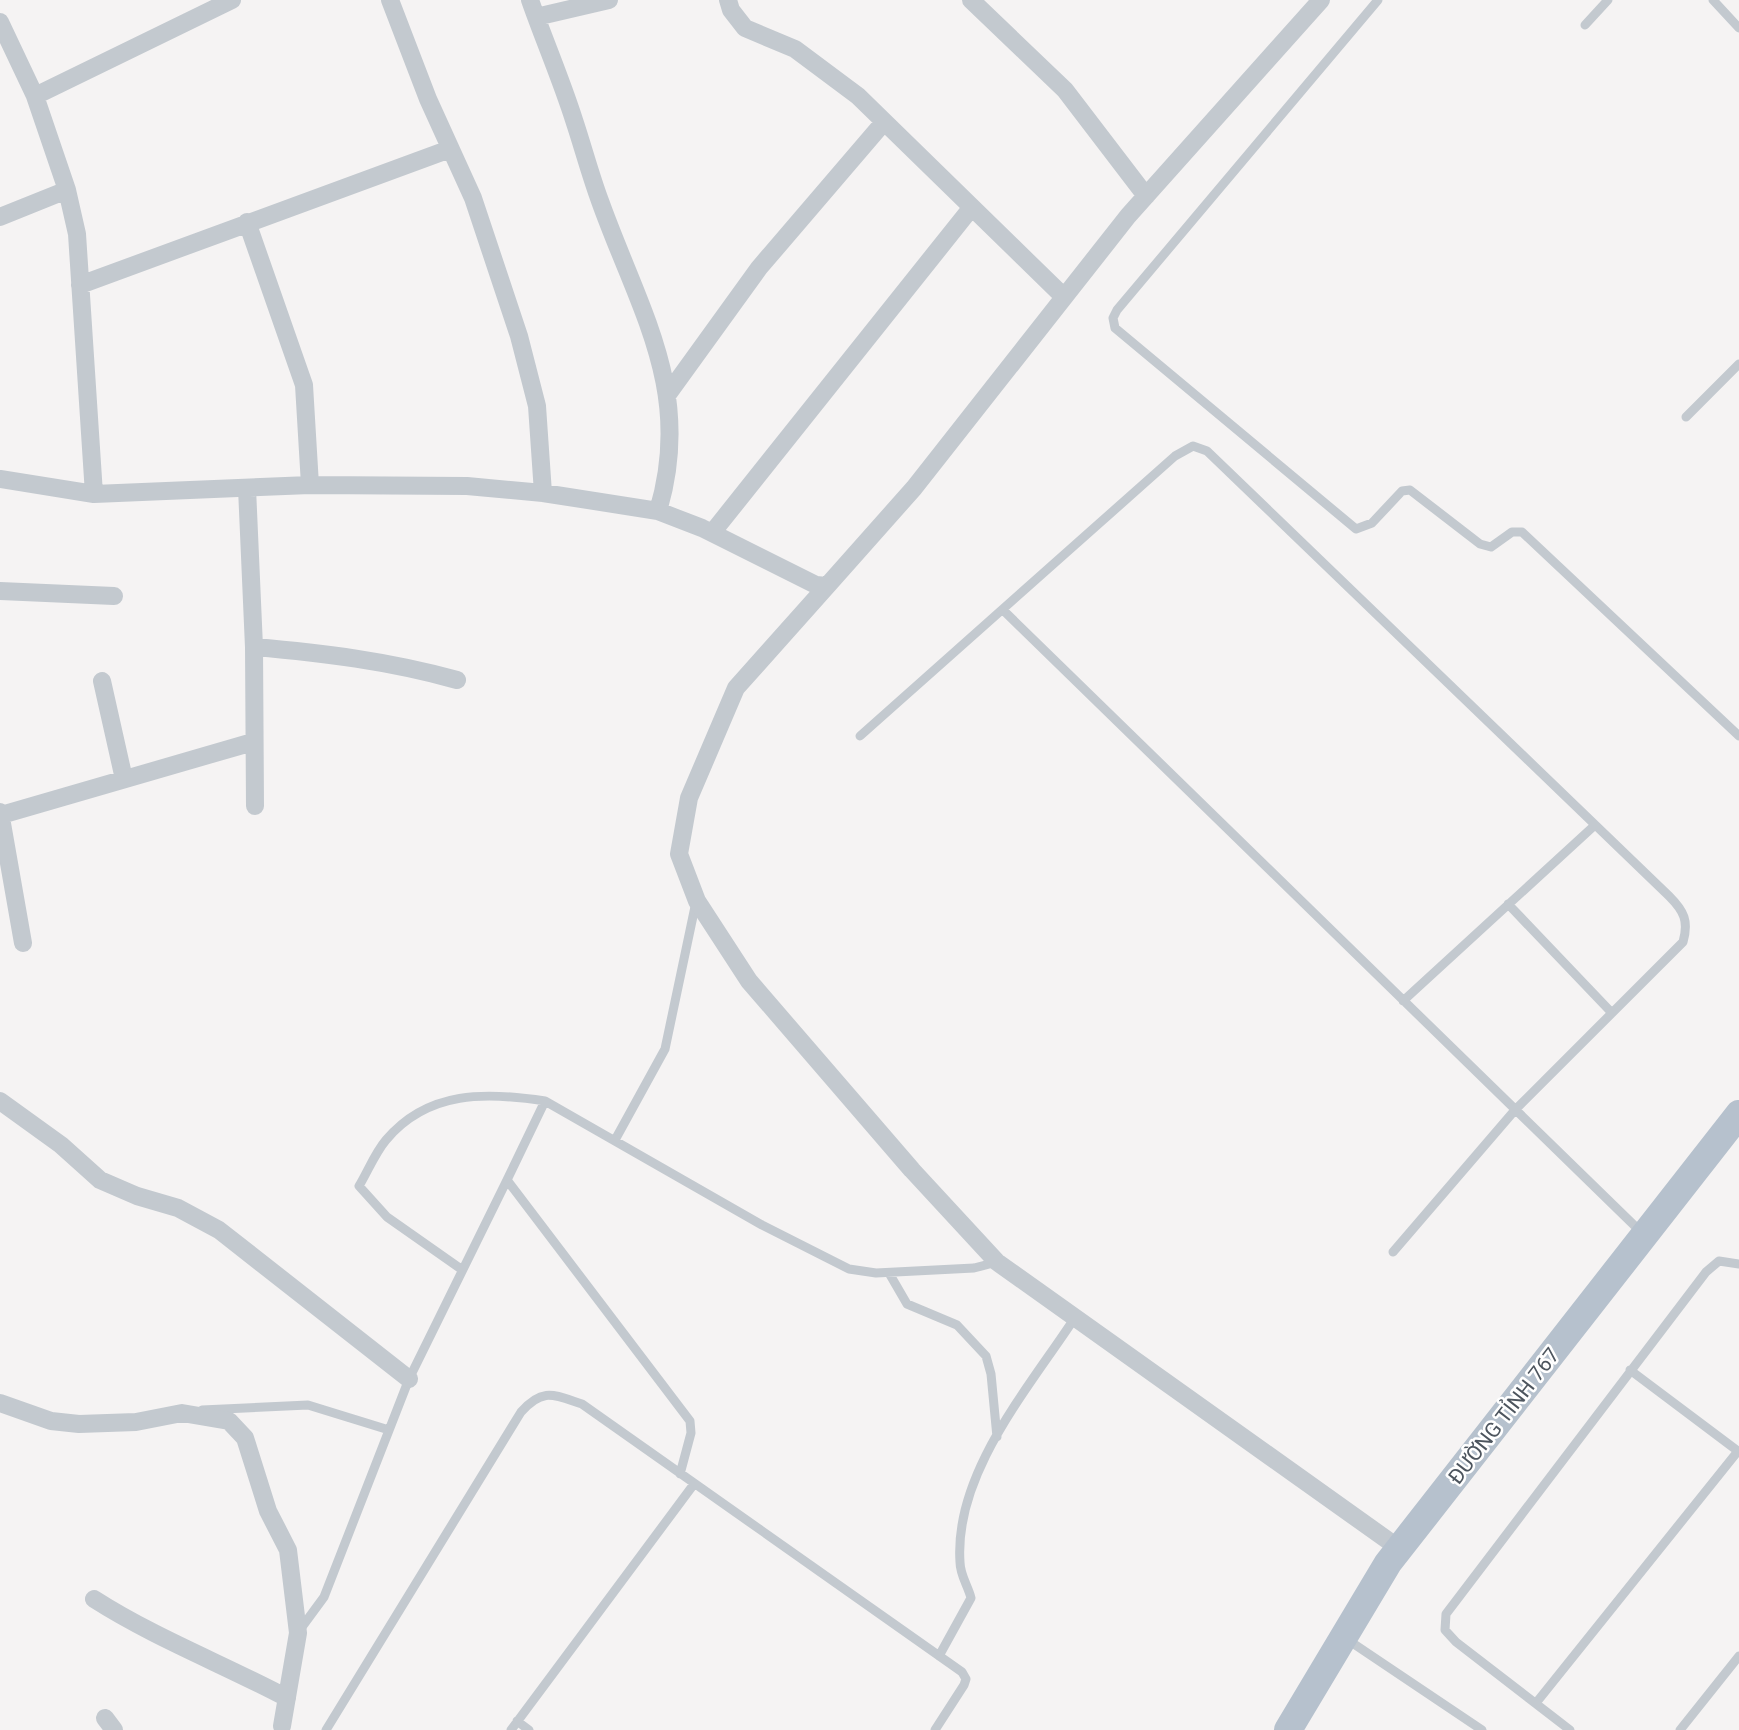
<svg xmlns="http://www.w3.org/2000/svg" width="1739" height="1730" font-family="Roboto,sans-serif">
  <style>
    .lines { fill: none; stroke-linecap: round; stroke-linejoin: round }
    .service { stroke: #c3c9cf; stroke-width: 9 }
    .minor { stroke: #c3c9cf; stroke-width: 18 }
    .primary { stroke: #b6c1cd; stroke-width: 28 }
    .labels { text-anchor: middle; stroke-width: 5; stroke-linejoin: round; paint-order: stroke }
    .street-label { font-size: 21px; fill: #4d555e; stroke: #fff }
  </style>
  <rect width="100%" height="100%" fill="#f5f3f3"/>
  <g class="lines">
    <path class="service" d="M1378,0L1117,310L1113,318L1115,328L1356,529L1372,523L1402,491L1410,490L1480,544L1491,547L1512,532H1522L1739,736
      M1713,0L1739,28
      M1585,25L1608,0
      M1686,417L1739,364
      M1003,610L1641,1232
      M860,736L1175,456L1193,446L1207,451L1669,896C1684,911 1689,921 1683,942L1515,1110L1393,1252
      M1508,904L1612,1013
      M1403,1001L1595,825
      M545,1101L507,1180L690,1421L691,1433L680,1474
      M615,1140L665,1049L696,902
      M461,1269L387,1217L359,1186C368,1171 375,1153 386,1140C428,1090 487,1092 545,1101L762,1225L849,1269L876,1273L974,1268L997,1262
      M889,1273L907,1304L957,1325L986,1356L991,1374L997,1437
      M1630,1370L1739,1452
      M202,1410L308,1405L389,1430
      M299,1631L324,1597L409,1379L507,1180
      M1345,1638L1482,1730
      M939,1656L971,1598C968,1586 960,1575 960,1562C954,1474 1028,1389 1074,1319
      M1536,1703L1738,1451
      M517,1721L529,1730
      M326,1730L521,1412C543,1387 554,1395 582,1404L962,1672L966,1679L964,1685L935,1730
      M511,1730L694,1484
      M1570,1730L1456,1642L1445,1630L1446,1614L1706,1272L1719,1261L1739,1264
      M1680,1730L1739,1656"/>
    <path class="minor" d="M390,0L428,99L473,198L519,336L537,406L543,493
      M530,0C544,40 561,79 574,120C583,147 590,174 600,201C639,310 694,391 658,511
      M728,0L731,10L745,28L795,49L858,96L1064,297
      M971,0L1065,90L1146,196
      M536,17L609,0
      M0,22L35,96L67,190L77,234L94,494
      M35,96L232,0
      M0,217L67,190
      M247,222L304,385L310,485
      M80,285L450,149
      M668,394L759,268L884,122
      M0,479L94,494L310,485L467,486L543,493L658,511L702,528L816,585L827,586L914,488L1128,216L1321,0
      M247,488L254,647L255,806
      M712,533L972,207
      M827,586L736,688L689,798L679,854L697,901L749,981L912,1170L997,1262L1400,1549
      M0,591L114,596
      M254,647C323,653 389,661 457,680
      M102,681L124,779
      M0,812L23,943
      M1,815L253,742
      M0,1101L61,1145L100,1180L137,1196L178,1208L219,1230L409,1379
      M0,1403L51,1421L79,1424L136,1422L182,1413L229,1421L245,1438L268,1511L288,1550L298,1633L282,1726
      M94,1599C155,1638 223,1664 287,1698
      M105,1718L114,1730"/>
    <path class="primary" d="M1288,1730L1388,1563L1739,1114"/>
  </g>
  <g class="labels">
    <g class="street-label">
      <text transform="translate(1504 1416) rotate(-52)" y="7">ĐƯỜNG TỈNH 767</text>
    </g>
  </g>
</svg>
